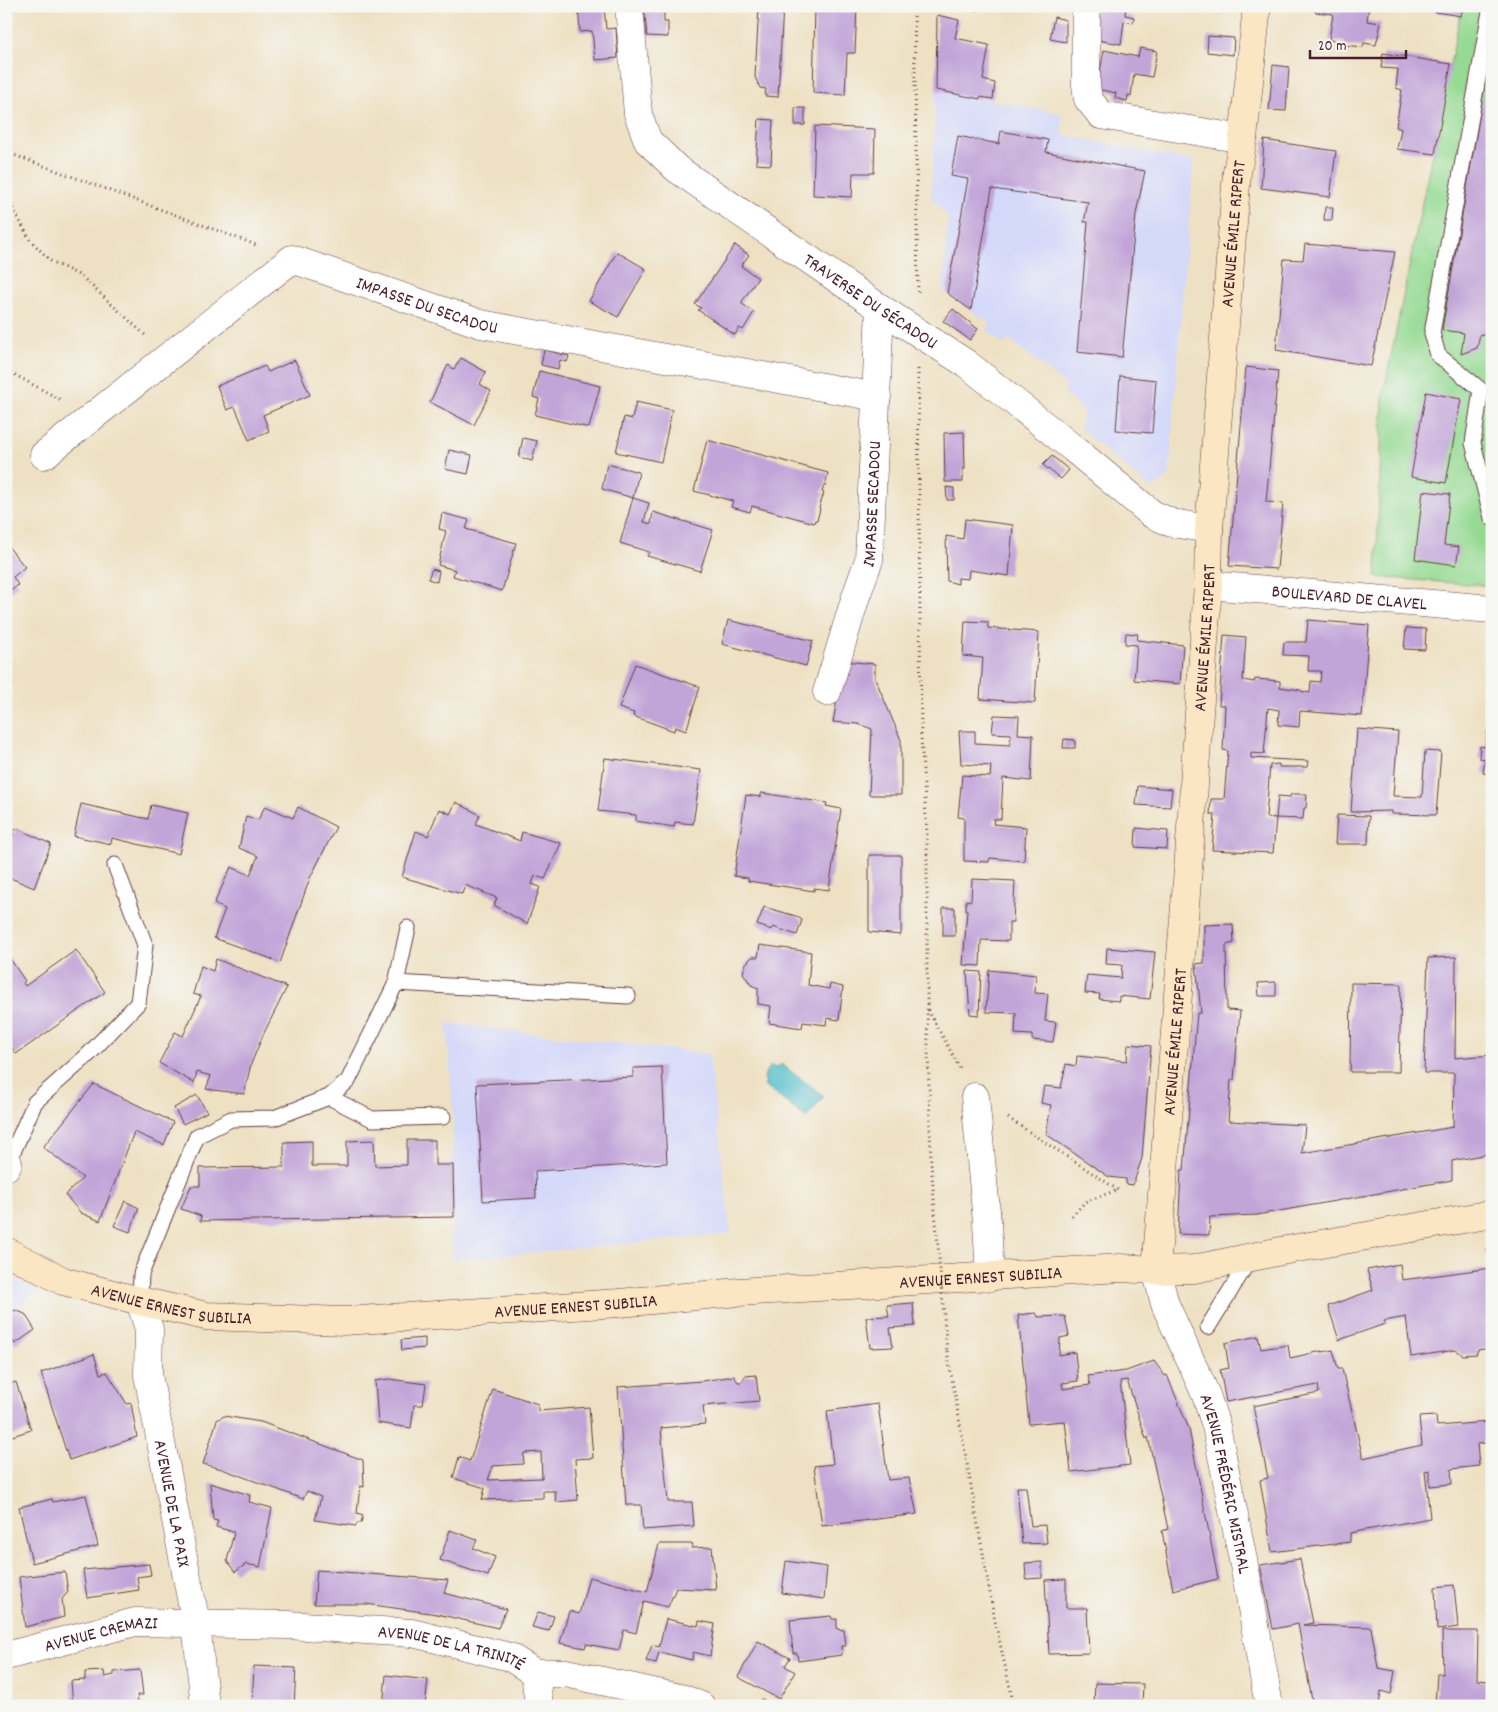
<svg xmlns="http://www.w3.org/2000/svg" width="1498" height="1712" font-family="Dekko,sans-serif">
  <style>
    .built { fill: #d4d8f9 }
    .green { fill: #95da93; stroke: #707c5f }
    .water { fill: #4ebcc8; stroke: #4c6e7a }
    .building { fill: #c1a4d8; fill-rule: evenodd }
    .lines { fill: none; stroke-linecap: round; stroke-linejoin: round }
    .service-casing { stroke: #633c42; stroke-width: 17 }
    .minor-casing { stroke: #633c42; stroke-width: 29 }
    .tertiary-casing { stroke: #633c42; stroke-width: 29 }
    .secondary-casing { stroke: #633c42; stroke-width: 29 }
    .path { stroke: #633c42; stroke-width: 3; stroke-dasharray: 1 4; stroke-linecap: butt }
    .service { stroke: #fff; stroke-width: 15 }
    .minor { stroke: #fff; stroke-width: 28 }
    .tertiary { stroke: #fff; stroke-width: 28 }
    .secondary { stroke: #fbe6c4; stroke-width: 28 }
    .path-bridge { stroke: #633c42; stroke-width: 3; stroke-dasharray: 1 4; stroke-linecap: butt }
    .labels { text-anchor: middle; stroke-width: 5; stroke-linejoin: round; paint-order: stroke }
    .street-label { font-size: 18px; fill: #4a1f2b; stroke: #f6f6f2 }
  </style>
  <rect width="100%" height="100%" fill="#f6f6f2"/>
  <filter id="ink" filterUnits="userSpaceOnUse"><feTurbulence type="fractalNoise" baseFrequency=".02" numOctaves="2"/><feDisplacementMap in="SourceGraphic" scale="10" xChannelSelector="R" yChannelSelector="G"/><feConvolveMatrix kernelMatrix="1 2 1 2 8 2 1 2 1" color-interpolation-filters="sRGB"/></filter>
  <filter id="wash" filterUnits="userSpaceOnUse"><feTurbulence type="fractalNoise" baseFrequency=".0096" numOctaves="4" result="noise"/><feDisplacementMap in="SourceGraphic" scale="20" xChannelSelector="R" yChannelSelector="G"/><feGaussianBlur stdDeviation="1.12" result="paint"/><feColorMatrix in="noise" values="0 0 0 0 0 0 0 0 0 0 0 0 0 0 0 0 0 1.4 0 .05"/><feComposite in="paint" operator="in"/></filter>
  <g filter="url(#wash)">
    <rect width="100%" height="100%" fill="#eee1c3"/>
    <path class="built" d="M936,90L1062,114V135L1194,161L1183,290L1169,477L1151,489L1080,429L1083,410L1063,393L1068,387L1009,339L1003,344L986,329L991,324L943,291L948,217L931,198Z
      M447,1023L709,1054L731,1234L452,1260L453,1116Z
      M6,1274L39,1291L6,1315Z"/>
    <path class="green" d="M1462,6H1492V586L1376,577L1383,396Z"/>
    <path class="water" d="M781,1064L824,1096L807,1118L764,1086L766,1083L764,1078L766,1071L771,1066L778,1068Z"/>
    <g id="blocks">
      <path class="building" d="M578,6H604L606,29L616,28L618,58L595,60L592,31L580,32Z
        M644,6H664V22H668V37L647,36Z
        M759,6H783L778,97L765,96L766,89L760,88L755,77Z
        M815,6H857L855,53H847L845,95L813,93Z
        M961,6H979L978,11Z
        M1094,6H1126L1125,15L1134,17L1133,23L1124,21L1121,44L1092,39Z
        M1316,6H1369L1367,21L1381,23L1376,45L1364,43L1363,47L1344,45V41L1329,40L1333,14L1315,12Z
        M1436,6H1463L1461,16L1435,12Z
        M937,15L959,20L955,38L989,45L983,80L995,83L993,99L980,97V99L936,90Z
        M1054,17L1066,20V42L1050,39Z
        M1208,36L1234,38L1233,55L1207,52Z
        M1140,48L1157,51L1152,77L1134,74L1131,96L1128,95L1127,101L1115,98L1116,93L1097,89L1104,50L1138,57Z
        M1491,50L1492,303L1486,335L1480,334L1477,348L1461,354L1464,333L1442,330Z
        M1383,53L1451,64L1435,154L1397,149L1401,129L1396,127L1402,90L1396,88L1398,69L1381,68Z
        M1273,65L1289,67L1286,111L1269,110Z
        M795,108H805V125H795Z
        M759,119L773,120L771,165L756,164Z
        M815,126L875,129L874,173H853L852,197L813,195Z
        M1001,131L1048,140L1046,152L1145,171L1136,214L1122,357L1077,352L1088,222H1084L1088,202L992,189L971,310L947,293L968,179L951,176L958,136L999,144Z
        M1264,140L1336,151L1330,197L1261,188Z
        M1325,207H1333L1332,220H1324Z
        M1305,244L1395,252L1371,366L1276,350L1284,259L1303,260Z
        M735,245L749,255L741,266L758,278L741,303L754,312L743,330L739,328L735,335L698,310L701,308L695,304Z
        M617,252L646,269L618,317L589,301Z
        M953,309L978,329L970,340L943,321Z
        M544,350L569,356L567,362L560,360L558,369L541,365Z
        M461,358L486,372L480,384L491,391L474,425L430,402L448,365L454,369Z
        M295,360L310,395L263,415L269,431L249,440L235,407L227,410L217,386L265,366L268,372Z
        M1246,367L1278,371L1266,502L1283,503L1277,569L1229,566Z
        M539,371L600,386L589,428L535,415L539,399L533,397Z
        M1120,376L1156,380L1152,433L1116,430Z
        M1426,392L1461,399L1446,483L1411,477Z
        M636,402L672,410L661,462L616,452L624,417L632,419Z
        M964,432L965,469H963V482H945L944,433Z
        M523,438L537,441L532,461L519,457Z
        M707,440L828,473L825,487L824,486L822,492L824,493L819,508L820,509L817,520H815L814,523L752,506L750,512L731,507L733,501L694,491Z
        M449,450L472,455L468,474L445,469Z
        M1052,456L1069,470L1061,479L1043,465Z
        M607,464L639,472L633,498L649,503L644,522L651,524L653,512L713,530L700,571L647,556L649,552L620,543L633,498L602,489Z
        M946,487L954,488V500H947Z
        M1423,491L1450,494L1444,545L1459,547L1456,565L1415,559Z
        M442,513L469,520L466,529L516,543L502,591L453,576L455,570L438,565L446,531L439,529Z
        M965,519L1013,525L1009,576L969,570L968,579L958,578V584L947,581L946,536L963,539Z
        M6,544L25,567L13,577L18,585L6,595Z
        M432,569L439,571L437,582L428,579Z
        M728,620L813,641L806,666L722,644Z
        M1308,620L1369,625L1362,716L1300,711L1299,727L1278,725L1279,710L1268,708L1264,754L1251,753V758L1308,761L1307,767H1279V764L1270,765L1266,817L1276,818L1273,853L1212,850L1215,814H1210L1211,799H1224L1228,751L1223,750L1225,705H1219L1224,635L1246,637L1243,680L1254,682L1255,679L1280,681V687L1300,690L1301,691L1310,693L1311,681L1320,682L1321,671H1308L1309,656L1283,655L1284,642H1306Z
        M965,621L988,622V628L1039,632L1035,703L980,699L983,658L963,656Z
        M1406,628L1426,629L1425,650L1404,649Z
        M1126,633L1138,634L1137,640L1183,645L1180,684L1134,680L1137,645L1125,644Z
        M844,661L875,664V678L901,740V795H869L872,729L858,724L833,722Z
        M635,664L700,687L686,731L675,727L674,731L633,716L634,713L619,708Z
        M994,715L1019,716L1018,734L1033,735L1031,781L1003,778L1001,819H994L993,824L1026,827L1024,861L990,858L989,862L964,861V818L958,817L962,775L990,777L991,766L961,764L959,731H975V743L1010,745L1011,734L992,733Z
        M1488,728L1492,729V774L1483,773L1485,759L1479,758L1480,746L1485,747Z
        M1357,729L1398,732L1393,796L1422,797L1425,751L1441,752L1436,815L1391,814V811L1351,812Z
        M1064,739L1075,740V748H1063Z
        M605,758L701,770L693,824L675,822L674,827L636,821V815L598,811Z
        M1138,786L1172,789L1170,807L1136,805Z
        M761,793L827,803L826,806L841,809L829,890L814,888V891L748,881V878L734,876L746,795L761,797Z
        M1291,794H1307L1306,808H1304L1303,819L1276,818L1278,796L1290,797Z
        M456,802L480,815L476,824L520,841L522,832L561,843L545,879L535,876L532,884L540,887L527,924L494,905L497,898L465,885L462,894L402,877L416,831L428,836L439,809L450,814Z
        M81,804L148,819L151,805L188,813L179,854L112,838L111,844L74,836Z
        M265,806L293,818L298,807L336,827L310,878L280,963L269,958L214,938L225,909L214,904L231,867L250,875L258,856L239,848L246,816L258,820Z
        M1337,815L1369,816L1368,844H1335Z
        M16,828L51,844L34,888L6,876V852Z
        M1136,828L1168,831L1167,849L1135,847Z
        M869,855H901V935L869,932Z
        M972,879L1015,881L1013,922H1009V941L981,940L980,966L963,965L967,910H966V900L971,901Z
        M764,907L796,916L802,920L797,935L773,927L772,930L757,925Z
        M943,908H955V936H943Z
        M1233,924L1234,943L1226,945L1227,1010L1240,1011L1234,1080H1231L1228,1121L1305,1125L1302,1153L1453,1127L1454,1073H1424L1428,958L1456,957L1455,1058L1492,1055V1153L1452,1161V1180L1257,1215L1210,1217L1209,1235L1178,1234L1181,1170H1184L1197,1013H1201L1196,964L1204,963V925Z
        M760,945L811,952L808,985L829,989L830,984L843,987L839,1020L827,1018L826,1025L803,1022L802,1028L769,1023L771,1006L758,1004V988L751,985L743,973L745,965L749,960L752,957H758Z
        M1107,948L1155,952L1150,999L1119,996V1001L1099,999L1100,994L1085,993L1087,975L1121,978L1122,965L1106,964Z
        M76,950L105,992L16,1054L6,1039V953L25,981L23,983L25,986Z
        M216,959L287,987L263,1035L251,1064L244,1094L206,1089L211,1076L197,1072L194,1083L159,1063L175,1032L183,1036L201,996L193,994L201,966L213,971Z
        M989,970L1036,975L1035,993L1048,994L1045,1021L1056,1022L1053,1042L1032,1040V1035L1015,1034L1016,1013L986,1012Z
        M967,971L981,972L979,1015L970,1014Z
        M1276,982V996H1259L1258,983Z
        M1351,983L1401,984L1399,1072H1350Z
        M1128,1044L1151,1046L1142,1158L1133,1185L1126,1184V1179L1109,1177L1046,1134L1051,1105L1041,1103L1044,1086L1061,1088L1066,1064L1076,1066L1077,1056L1127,1061Z
        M662,1067L667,1163L535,1171L536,1198L483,1201L477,1084L633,1077V1068Z
        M94,1084L173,1122L164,1145L134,1132L100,1221L81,1213L65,1195L83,1178L43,1147Z
        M197,1095L207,1112L183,1124L174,1108Z
        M374,1140L375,1166L407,1165V1140H435V1165H453L454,1217L200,1221L201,1216L181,1209L191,1186H200V1168L284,1167V1142L312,1141V1166H347V1141Z
        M125,1201L139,1208L130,1232L114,1226Z
        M1492,1248V1348L1477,1350V1354L1463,1355L1456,1350L1411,1357L1406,1317L1384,1321L1385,1324L1339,1340L1328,1306L1373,1290L1367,1270L1400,1264L1402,1280L1491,1268L1487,1249Z
        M913,1303L915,1326L890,1328L893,1347L870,1348L866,1317L889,1316L887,1305Z
        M15,1310L25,1314L35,1330L15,1344L13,1341L6,1345V1316Z
        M1036,1313L1038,1317L1065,1316L1069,1336L1060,1338L1059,1355L1075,1352L1078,1381L1062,1383L1063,1389L1090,1385L1088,1376L1126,1371L1154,1361L1165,1376L1167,1375L1189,1429L1218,1579L1173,1590L1162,1531L1168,1529L1148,1437L1146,1439L1127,1380L1120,1381L1130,1465L1071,1472L1065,1421L1029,1424L1018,1315Z
        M1258,1336L1261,1349L1288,1345L1290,1358L1322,1351V1352L1333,1350L1338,1369H1342L1363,1458L1422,1445L1419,1417L1436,1416L1437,1426L1489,1422L1491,1442L1477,1444L1479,1466L1451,1469L1452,1484L1430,1486V1470L1425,1471L1430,1518L1350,1533V1542L1272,1552L1260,1480L1268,1478L1253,1406L1319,1393L1318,1385L1226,1402L1220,1370L1229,1368L1225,1343Z
        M425,1338V1348L402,1350L401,1340Z
        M94,1354L100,1374L107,1372L127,1404L131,1403L137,1437L69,1460L41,1373Z
        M756,1375L759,1401L703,1406L705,1424L661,1428L668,1502H692L694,1526L643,1530L641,1505H626L618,1387L702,1381L734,1376L738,1382H742L745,1376Z
        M389,1379L426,1384L423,1405H414L411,1428L378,1423L375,1381Z
        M16,1382L31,1430L6,1438V1385Z
        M493,1389L538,1404V1411L589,1407L593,1458L575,1459L578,1500L556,1502L555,1491H543V1498L482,1500L485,1488L453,1478L459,1457L470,1461ZM541,1452L542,1478L488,1480L493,1466L523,1464L524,1453Z
        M878,1404L888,1480L909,1478L917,1514L822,1526L814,1466L833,1464L827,1411Z
        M224,1416L261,1422L363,1460L364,1487L360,1486L357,1513L363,1515L361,1523H357L356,1526L315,1520L321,1497L307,1491L303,1499L222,1469L203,1464L217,1420Z
        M210,1483L250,1495L249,1502L272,1508L260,1567L246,1564L235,1572L227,1561L234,1532L216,1527L218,1521L213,1520Z
        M1017,1487H1026L1031,1526L1045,1525L1047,1543L1022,1544Z
        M86,1495L98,1546L32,1563L19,1507L52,1499L53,1502Z
        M450,1530L477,1540L473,1548L495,1557L488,1576L440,1560Z
        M659,1544H693L691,1548L712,1547L716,1590L676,1588L668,1607L644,1601L636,1633L624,1630L619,1650L586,1644L585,1648L560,1643L569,1611L579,1614L589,1577L647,1592Z
        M1300,1559L1313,1623L1303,1625L1371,1627L1378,1668L1395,1671L1391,1694L1381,1691L1379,1706H1313L1298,1624L1273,1629L1260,1565Z
        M786,1561L827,1567L824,1599L782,1593Z
        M1042,1562V1578L1026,1579L1025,1563Z
        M149,1564L151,1575L137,1577L139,1590L87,1598L83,1570Z
        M317,1570L448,1580L444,1593L506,1609L498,1628L437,1614L366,1604H314Z
        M65,1572L68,1592L62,1599L64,1617L25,1627L19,1577Z
        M1066,1579V1608H1087L1089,1653L1049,1654L1045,1580Z
        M1454,1585L1458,1627L1437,1630L1435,1587Z
        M538,1612L554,1616L549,1631L532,1627Z
        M831,1616L832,1619H837V1629L844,1630L846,1646H841L842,1655L798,1661L797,1653H793L790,1620Z
        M666,1619L698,1626L699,1621L715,1624L710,1656L693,1652L692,1660L659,1652L656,1663L646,1661L652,1645L659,1647Z
        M1442,1631H1478L1477,1680L1489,1681L1488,1706H1435L1437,1674H1443Z
        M758,1641L790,1658L785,1666L795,1672L779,1699L738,1677Z
        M254,1666L296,1668L294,1706H252Z
        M140,1670L143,1695H137L138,1702H143L144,1706H73L71,1681L85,1680V1672L104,1671L105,1677L114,1675V1672Z
        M386,1675L428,1680L425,1706H383Z
        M1095,1683L1143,1684L1142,1706H1094Z
        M762,1699L772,1706H758Z"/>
    </g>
  </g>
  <g filter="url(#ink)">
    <use href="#blocks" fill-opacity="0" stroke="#633c42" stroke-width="1"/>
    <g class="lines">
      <g class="service-casing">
        <path id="service" d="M1491,6L1432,333L1438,355L1481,390L1473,443L1492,518
          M396,983L628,996
          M329,1097L348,1081L396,983L408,928
          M8,1163L35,1102L88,1055L138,1003L145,945L115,865
          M140,1301L141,1274L197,1136L231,1119L274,1118L329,1097L372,1119L443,1117
          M1208,1327L1251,1257"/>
      </g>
      <g class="minor-casing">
        <g id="minor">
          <path id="s1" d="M629,6L638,114L648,141L677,169L880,308L967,364L1074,449L1152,514L1172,523L1209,529"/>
          <path d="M1086,6V85L1088,99L1101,115L1243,139"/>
          <path id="s2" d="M44,455L292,259L481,324L877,397"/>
          <path id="s3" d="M1208,585L1492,609"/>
          <path id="s4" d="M827,692L856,596L869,560L880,308"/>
          <path d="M975,1097L987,1222L990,1277"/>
          <path d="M6,1158L8,1163L6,1167"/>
          <path id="s5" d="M140,1301L149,1329L148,1375L196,1624L205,1706"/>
          <path id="s6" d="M6,1656L135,1622L288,1625L412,1633L510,1657L535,1673H566L684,1699L701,1706"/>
          <path d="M535,1673L539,1706"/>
        </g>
      </g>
      <g class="tertiary-casing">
        <g id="tertiary">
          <path id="s7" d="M1156,1270L1165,1304L1206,1395L1216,1426L1248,1585L1269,1706"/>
        </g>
      </g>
      <g class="secondary-casing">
        <g id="secondary">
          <path id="s8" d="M6,1251L63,1281L140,1301L206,1316L344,1321L619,1303L739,1292L1120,1268L1156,1270L1194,1269L1281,1251L1492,1214"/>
          <path id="s9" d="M1156,1270L1189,856L1208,585L1209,529L1237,172L1243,139L1257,6"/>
        </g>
      </g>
      <path class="path" d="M914,6L918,296
        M6,152L259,246
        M6,195L30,240L51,261L81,276L145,335
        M918,369L921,738L927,833V1008L931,1164
        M6,370L63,401
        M928,1010L961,1070
        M1008,1118L1118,1190
        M1072,1216L1085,1202L1117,1190
        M947,1351L995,1621L1014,1706"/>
      <use href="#service" class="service"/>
      <use href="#minor" class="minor"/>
      <use href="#tertiary" class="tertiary"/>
      <use href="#secondary" class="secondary"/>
      <path class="path-bridge" d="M931,1164L947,1351"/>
    </g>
  </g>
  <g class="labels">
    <g class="street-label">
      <text dy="6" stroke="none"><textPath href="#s9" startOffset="1039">AVENUE ÉMILE RIPERT</textPath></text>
      <text dy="6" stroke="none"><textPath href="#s1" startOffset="412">TRAVERSE DU SÉCADOU</textPath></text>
      <text dy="6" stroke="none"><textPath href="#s2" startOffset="459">IMPASSE DU SECADOU</textPath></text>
      <text dy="6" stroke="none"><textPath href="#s4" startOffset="195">IMPASSE SECADOU</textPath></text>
      <text dy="6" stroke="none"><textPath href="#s3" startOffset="142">BOULEVARD DE CLAVEL</textPath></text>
      <text dy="6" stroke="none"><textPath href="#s9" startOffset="634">AVENUE ÉMILE RIPERT</textPath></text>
      <text dy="6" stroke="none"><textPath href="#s9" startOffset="229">AVENUE ÉMILE RIPERT</textPath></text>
      <text dy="6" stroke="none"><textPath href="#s8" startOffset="988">AVENUE ERNEST SUBILIA</textPath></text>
      <text dy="6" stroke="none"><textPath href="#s8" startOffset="176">AVENUE ERNEST SUBILIA</textPath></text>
      <text dy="6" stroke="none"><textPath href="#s8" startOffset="582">AVENUE ERNEST SUBILIA</textPath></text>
      <text dy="6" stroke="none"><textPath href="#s7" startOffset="226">AVENUE FRÉDÉRIC MISTRAL</textPath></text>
      <text dy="6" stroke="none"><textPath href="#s5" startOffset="206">AVENUE DE LA PAIX</textPath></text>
      <text dy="6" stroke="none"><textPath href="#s6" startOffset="98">AVENUE CREMAZI</textPath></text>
      <text dy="6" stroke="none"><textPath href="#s6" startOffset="452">AVENUE DE LA TRINITÉ</textPath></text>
    </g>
  </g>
  <rect width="1498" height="1712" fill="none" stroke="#f6f6f2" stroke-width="25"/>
  <path d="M1310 50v8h96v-8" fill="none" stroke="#4a1f2b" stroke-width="2.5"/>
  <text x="1318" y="50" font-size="15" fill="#4a1f2b" stroke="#f6f6f2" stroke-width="4" paint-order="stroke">20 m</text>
</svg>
